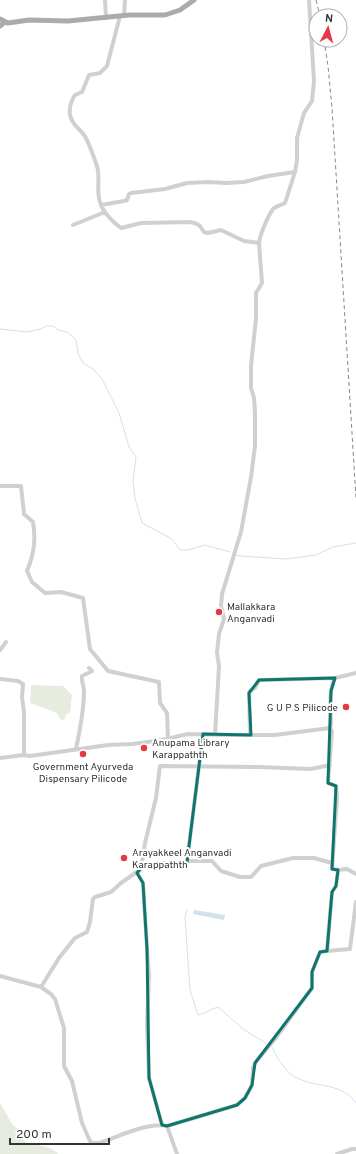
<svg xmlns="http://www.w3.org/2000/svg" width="356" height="1154" font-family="Overpass,sans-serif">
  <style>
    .green { fill: #e6ecdf }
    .water { fill: #cfe2ee }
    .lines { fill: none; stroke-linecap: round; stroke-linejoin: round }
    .stream { stroke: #cfe2ee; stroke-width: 1 }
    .minor { stroke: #d0d0d0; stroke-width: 4 }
    .major { stroke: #ababab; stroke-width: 5 }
    .rail { stroke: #888; stroke-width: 1; stroke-dasharray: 4 3; stroke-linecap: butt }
    .marked { fill: none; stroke: #0f766e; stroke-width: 3; stroke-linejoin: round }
    .poi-dot { fill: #e63946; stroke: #fff; stroke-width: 1.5 }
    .labels { text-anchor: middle; stroke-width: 4; stroke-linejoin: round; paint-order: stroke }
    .poi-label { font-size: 10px; fill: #333; stroke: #fff; text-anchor: start }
  </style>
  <rect width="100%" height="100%" fill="#fff"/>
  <path class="green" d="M31,685L63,686L72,695L70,713L66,714L64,720L60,719L57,713L30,703Z
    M0,1103L12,1124L21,1132L25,1142C36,1147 50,1144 58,1154H0Z"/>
  <path class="water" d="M194,910L225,915L224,920L193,914Z"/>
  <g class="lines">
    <path class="stream" d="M0,329L27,332L41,329L46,326H53L58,330L67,332L76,340L78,353L83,363L93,369L102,379L119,413L129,447L136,457L133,481L135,498L142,523L172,539L180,550H188L205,545L230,552
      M236,555L240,556L286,559L316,555L333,547L356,543
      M187,910L185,917L190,990L198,1015C204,1014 211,1009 218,1007L243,1029L267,1044
      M272,1047C277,1058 286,1073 297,1078C317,1088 341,1082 356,1103"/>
    <path class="minor" d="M105,0L106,18
      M120,16L107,66L100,73L89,75L82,92L75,95C71,101 69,108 70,115C72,125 79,128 84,135C87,138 95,160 97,166C101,179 95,191 101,205C105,215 113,222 121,228L141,223L189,222L195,223L200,226L204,232L208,233L221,230L244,241L259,243
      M124,16L125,0
      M101,205L124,201L127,200L129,194L131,193L165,189L187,183L208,182L226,183L244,182L268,176L295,172
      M73,225L105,212
      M0,486H21L24,514L33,522C36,540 34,554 27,571L32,582L45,593L61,592L83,598L90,649L108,671L159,682L160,703L167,713L168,738
      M0,650L6,642
      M0,679L18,681L23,684L22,697L24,712V755
      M215,735L219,666L217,653L219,634L224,619L221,606L222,594L241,532L251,477L255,446V413L254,398L251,388V366L256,318V293L262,283L259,243C260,234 268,216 273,209C276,206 281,205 285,203L295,172L297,160V138L304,113L312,101L314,81L309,0
      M250,735L249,693L250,691L255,688L259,680L335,678
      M76,749C80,730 84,711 84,691C84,686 81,681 82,676L92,671L89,668
      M0,758L24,755L30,756L108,745L133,744L162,740L188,734L228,735H275L330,728L331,724C331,711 328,690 335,678L356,673
      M187,861H212L221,871L240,877H251L261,866L293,858H314L332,863
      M142,867L158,863H178L187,861L203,734
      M338,870L347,869L356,874
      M137,873L143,883L147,949L149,975L147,1026L149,1078L162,1125
      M327,951L350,949L356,902
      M0,976L41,987L51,994L55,999L64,1028V1066L72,1081L82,1123L90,1141L92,1143H99C118,1137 147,1122 167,1126L177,1154
      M41,987L59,958L75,938L87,932L90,922L93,899L95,897L111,892L121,883L141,869L145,843L156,798L160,766L258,767L311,769L330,765
      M167,1126L237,1105L245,1098L252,1085L253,1068L255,1063L275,1039L312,988V972L320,952L327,951L332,892L336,886L338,870L332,869L337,798L336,786L328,783L332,731L330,728
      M337,1154L352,1149H356"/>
    <path class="major" d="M0,19L8,23L29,20L68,21L129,15H165L180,10L194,0
      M0,26L5,22"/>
    <path class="rail" d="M316,0L320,16
      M324,40L328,66L332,108L356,498"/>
  </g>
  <path class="marked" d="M335,678L331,691L328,783L336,786L332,869L338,870L336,886L332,892L327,951L320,952L312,972V988L255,1063L252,1085L245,1098L237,1105L167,1126L162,1125L149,1078L147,949L143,883L137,873L142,867L187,862L203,734L251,735L249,693L259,680Z"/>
  <g class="poi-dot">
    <circle cx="219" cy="612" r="4"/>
    <circle cx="346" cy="707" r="4"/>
    <circle cx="144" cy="748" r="4"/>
    <circle cx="83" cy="754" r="4"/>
    <circle cx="124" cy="858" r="4"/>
  </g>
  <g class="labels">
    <g class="poi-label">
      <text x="227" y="610">Mallakkara<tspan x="227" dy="12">Anganvadi</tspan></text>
      <text x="338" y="711" text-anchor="end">G U P S Pilicode</text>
      <text x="152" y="746">Anupama Library<tspan x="152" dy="12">Karappathth</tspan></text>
      <text x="83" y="770" text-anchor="middle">Government Ayurveda<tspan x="83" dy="12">Dispensary Pilicode</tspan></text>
      <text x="132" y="856">Arayakkeel Anganvadi<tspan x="132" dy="12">Karappathth</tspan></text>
    </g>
  </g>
  <g transform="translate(328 28) rotate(6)"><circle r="19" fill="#ffffff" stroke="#adadad"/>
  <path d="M0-3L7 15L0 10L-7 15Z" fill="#e63946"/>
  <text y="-6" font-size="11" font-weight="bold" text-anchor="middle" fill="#333333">N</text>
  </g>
  <path d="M10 1138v6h99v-6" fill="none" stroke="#333333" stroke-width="2"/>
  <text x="16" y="1138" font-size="12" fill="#333333" stroke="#ffffff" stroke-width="3" paint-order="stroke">200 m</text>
</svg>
